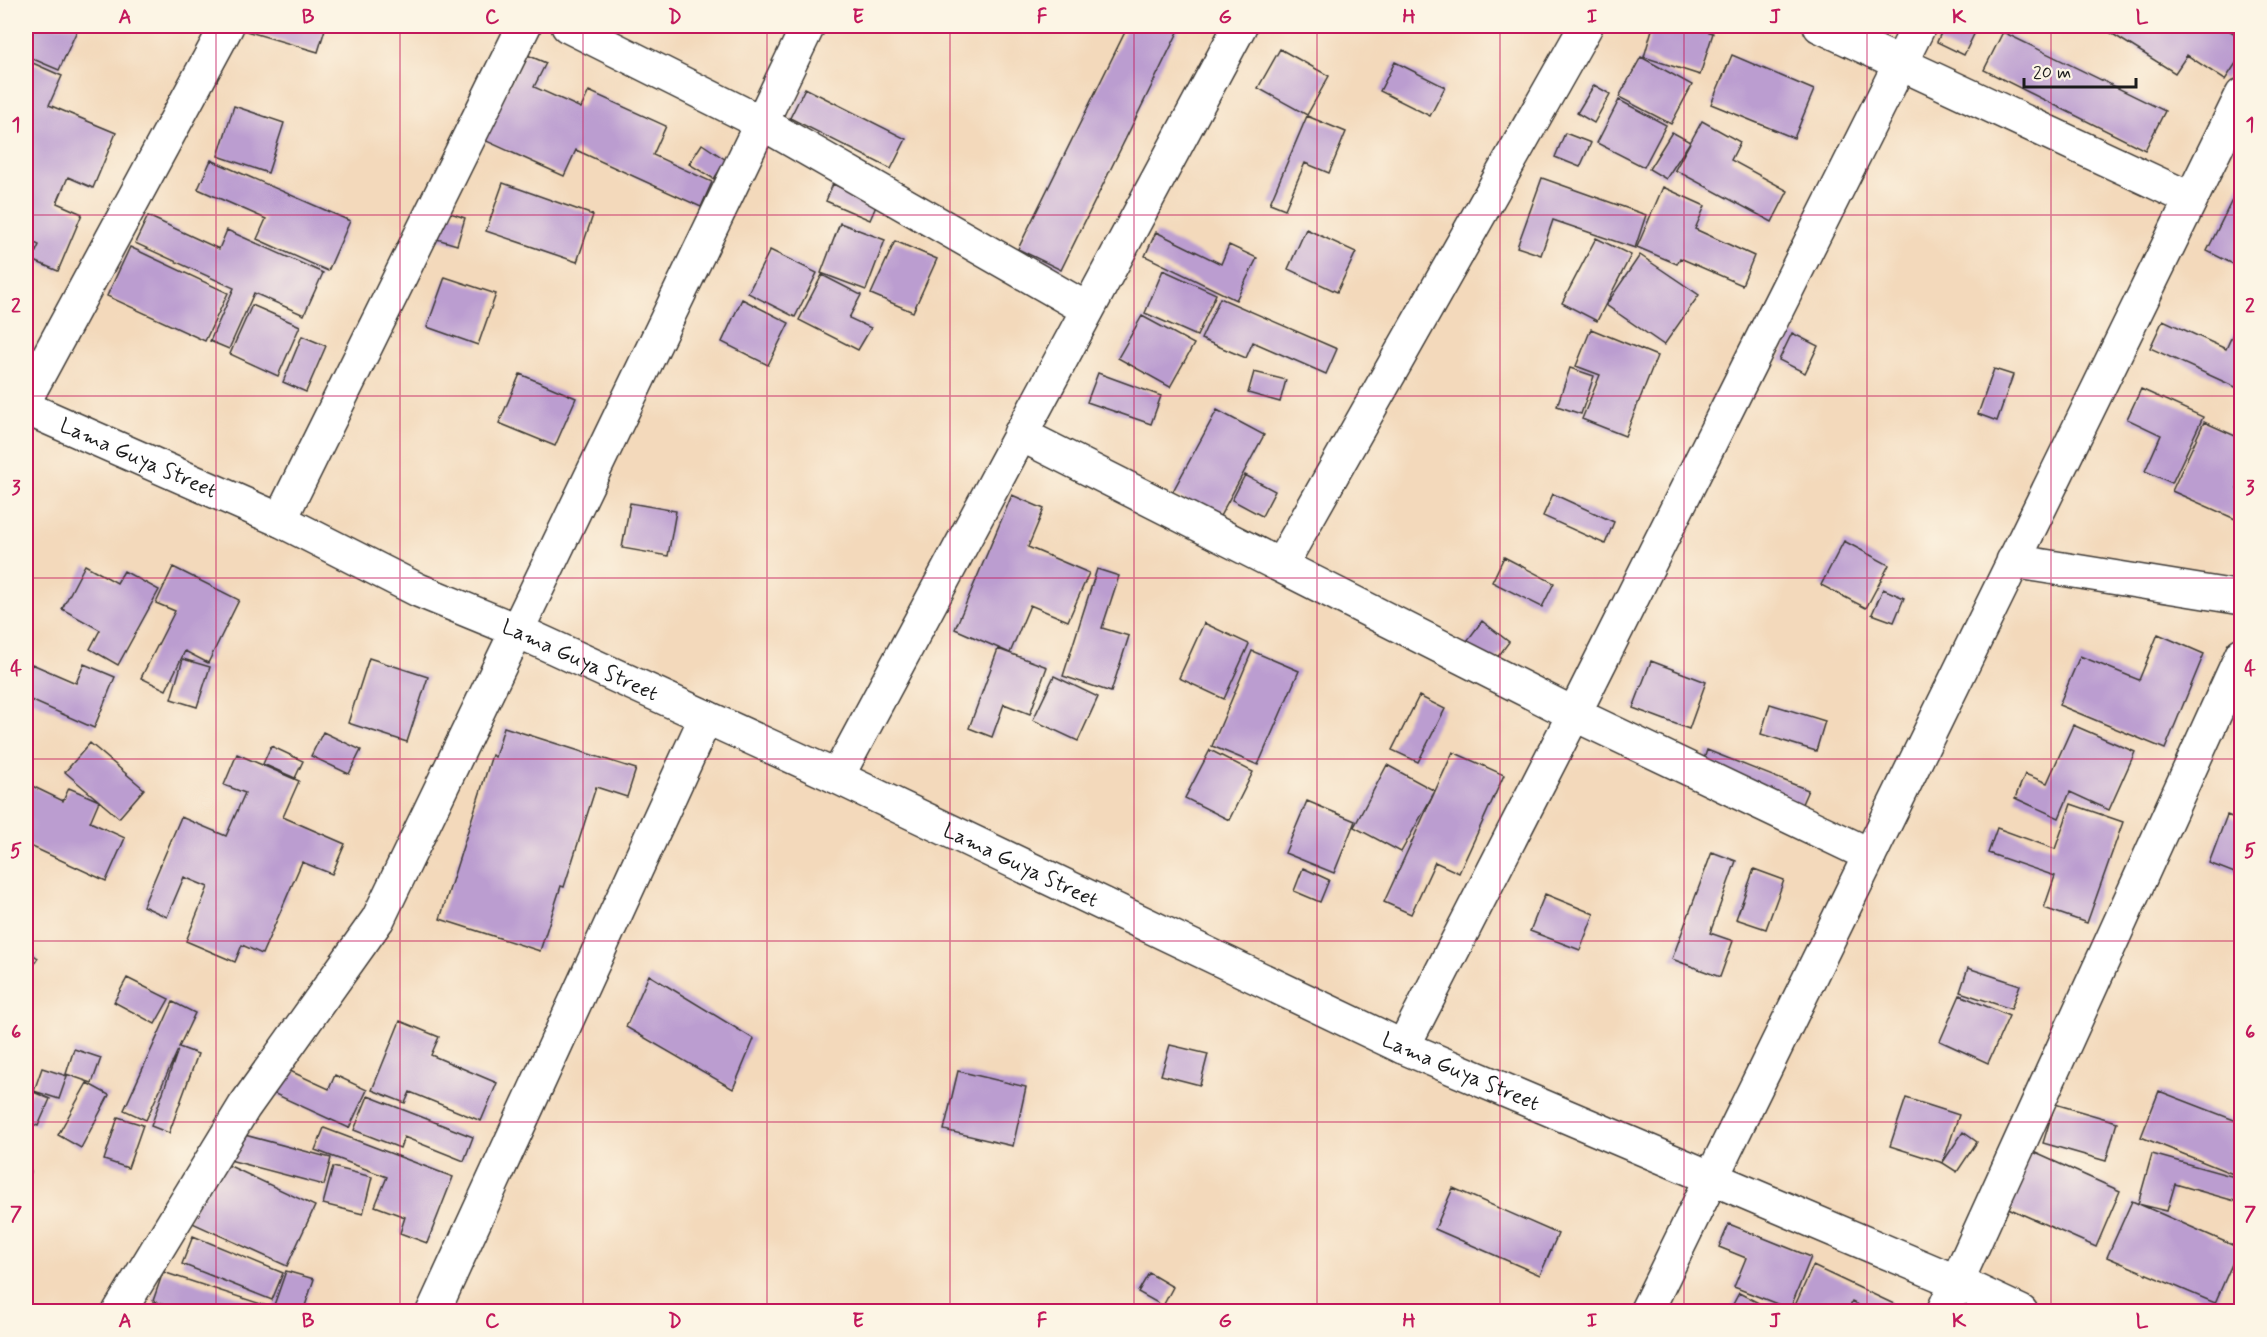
<svg xmlns="http://www.w3.org/2000/svg" width="2267" height="1337" font-family="Mynerve,sans-serif">
  <style>
    .building { fill: #bb9dd0 }
    .lines { fill: none; stroke-linecap: round; stroke-linejoin: round }
    .minor-casing { stroke: #3c3834; stroke-width: 36 }
    .tertiary-casing { stroke: #3c3834; stroke-width: 36 }
    .minor { stroke: #fff; stroke-width: 33 }
    .tertiary { stroke: #fff; stroke-width: 33 }
    .grid { fill: none; stroke: #c2185b; stroke-width: 1.5; stroke-opacity: 0.55 }
    .labels { text-anchor: middle; stroke-width: 6; stroke-linejoin: round; paint-order: stroke }
    .street-label { font-size: 21px; fill: #1c1c1c; stroke: #fcf5e5 }
    .neatline { fill: none; stroke: #c2185b; stroke-width: 2 }
    .grid-label { font-size: 20px; text-anchor: middle; font-weight: bold; fill: #c2185b }
  </style>
  <rect width="100%" height="100%" fill="#fcf5e5"/>
  <filter id="ink" filterUnits="userSpaceOnUse"><feTurbulence type="fractalNoise" baseFrequency=".0167" numOctaves="2"/><feDisplacementMap in="SourceGraphic" scale="12" xChannelSelector="R" yChannelSelector="G"/><feConvolveMatrix kernelMatrix="1 2 1 2 8 2 1 2 1" color-interpolation-filters="sRGB"/></filter>
  <filter id="wash" filterUnits="userSpaceOnUse"><feTurbulence type="fractalNoise" baseFrequency=".008" numOctaves="4" result="noise"/><feDisplacementMap in="SourceGraphic" scale="24" xChannelSelector="R" yChannelSelector="G"/><feGaussianBlur stdDeviation="1.35" result="paint"/><feColorMatrix in="noise" values="0 0 0 0 0 0 0 0 0 0 0 0 0 0 0 0 0 1.4 0 .05"/><feComposite in="paint" operator="in"/></filter>
  <g filter="url(#wash)">
    <rect width="100%" height="100%" fill="#f3d9bb"/>
    <g id="blocks">
      <path class="building" d="M26,26H79L59,70L26,56Z
        M248,26H326L318,52L246,31Z
        M1128,26H1181L1061,270L1018,249Z
        M1653,26H1689L1713,33L1700,75L1644,57Z
        M1944,26H1978L1964,55L1937,42Z
        M2105,26H2222L2242,38V54L2225,80L2187,55L2175,73L2103,28Z
        M2003,32L2165,111L2145,150L1984,70Z
        M1280,49L1329,76L1307,115L1258,88Z
        M525,54L546,63L534,87L581,108L589,91L666,126L653,155L712,182L701,207L576,150L564,176L482,139Z
        M1732,55L1814,90L1794,138L1711,104Z
        M1641,57L1692,85L1671,124L1619,97Z
        M26,60L62,76L49,105L116,133L93,188L68,177L57,203L82,214L58,271L32,260L39,245L26,239V136L33,119L26,116Z
        M1395,62L1445,87L1430,116L1380,91Z
        M1594,85L1610,94L1594,123L1577,113Z
        M805,88L906,139L891,169L790,118Z
        M1619,100L1666,125L1644,167L1597,143Z
        M234,106L284,123L268,173L218,156Z
        M1307,116L1346,132L1329,173L1305,163L1285,209L1270,203Z
        M1702,121L1740,142L1731,160L1788,191L1772,222L1675,170Z
        M1672,132L1690,142L1666,179L1649,169Z
        M1565,133L1591,143L1580,167L1555,157Z
        M702,144L726,160L714,179L689,164Z
        M211,160L350,221L328,271L257,239L266,219L198,189Z
        M1542,178L1646,215L1635,248L1553,220L1541,255L1517,247Z
        M2242,180V252L2235,265L2207,251Z
        M503,183L593,215L577,262L486,231Z
        M833,184L877,204L870,220L826,201Z
        M1663,187L1705,206L1695,229L1754,256L1742,285L1680,258L1677,264L1637,247Z
        M445,211L465,218L457,245L437,239Z
        M148,216L219,249L227,230L323,273L304,315L254,293L229,349L210,341L234,288L135,243Z
        M840,223L885,240L866,290L821,273Z
        M1306,229L1356,252L1337,292L1288,269Z
        M1156,232L1221,264L1229,245L1257,258L1236,300L1145,256Z
        M1596,238L1631,255L1597,321L1562,303Z
        M895,241L937,259L913,312L871,294Z
        M130,247L228,293L205,341L107,296Z
        M770,250L817,273L795,317L748,293Z
        M1640,255L1699,295L1664,345L1606,305Z
        M1163,270L1216,294L1197,336L1145,313Z
        M822,275L861,295L849,318L871,328L858,350L799,320Z
        M445,277L496,294L478,345L427,327Z
        M1220,298L1337,349L1326,374L1253,342L1246,358L1201,339Z
        M742,299L789,323L768,365L722,342Z
        M252,305L300,326L278,376L230,354Z
        M2242,314V390L2150,348L2163,320L2226,349Z
        M1142,316L1194,344L1170,387L1118,358Z
        M1591,329L1657,356L1625,436L1582,419L1600,375L1576,366Z
        M1792,333L1818,346L1805,373L1779,360Z
        M302,336L326,346L306,392L283,382Z
        M1570,368L1594,376L1581,414L1557,406Z
        M1994,369L2013,375L1997,421L1978,414Z
        M1254,372L1286,380L1280,402L1248,393Z
        M1098,373L1161,396L1151,424L1087,402Z
        M520,374L576,398L555,446L499,423Z
        M2141,389L2203,417L2172,483L2145,471L2161,435L2127,419Z
        M1217,410L1264,435L1219,518L1172,493Z
        M2204,422L2242,439V479L2237,488L2242,490V522L2172,491Z
        M1245,475L1275,491L1262,516L1232,500Z
        M1553,494L1614,522L1605,544L1543,516Z
        M1012,495L1044,509L1028,547L1089,573L1068,621L1030,605L1010,653L955,629Z
        M630,503L676,511L668,556L622,548Z
        M1844,541L1889,565L1866,608L1821,585Z
        M1504,557L1554,583L1542,607L1492,582Z
        M85,565L117,583L124,571L159,590L118,665L90,649L100,630L62,609Z
        M173,567L239,600L208,663L185,651L166,690L141,678L175,611L156,603Z
        M1097,569L1119,576L1102,628L1129,636L1111,692L1063,676Z
        M1883,589L1904,598L1894,622L1872,614Z
        M1482,621L1509,642L1491,666L1464,645Z
        M1204,623L1249,644L1224,699L1179,678Z
        M2158,634L2204,654L2165,749L2059,705L2080,656L2139,680Z
        M998,649L1047,667L1030,714L1004,704L992,737L969,728Z
        M1252,651L1299,671L1258,765L1212,746Z
        M369,658L428,677L407,742L348,723Z
        M183,659L210,667L197,707L171,699Z
        M1651,661L1706,682L1689,729L1633,708Z
        M32,664L76,683L84,664L115,677L94,728L26,698V678Z
        M1054,676L1098,697L1078,741L1033,720Z
        M1419,696L1445,709L1418,762L1392,750Z
        M1770,704L1825,721L1816,751L1761,734Z
        M2073,725L2135,752L2109,810L2070,792L2059,818L2015,798L2025,774L2047,783Z
        M504,727L636,769L627,797L596,787L564,887L561,886L540,951L440,919L492,755L495,757Z
        M323,732L361,750L349,774L311,756Z
        M90,743L144,789L119,818L65,772Z
        M271,746L303,761L295,778L263,764Z
        M1210,750L1253,772L1229,820L1185,798Z
        M1707,750L1808,790L1798,813L1699,774Z
        M1453,752L1504,775L1459,873L1435,862L1411,914L1384,902Z
        M237,754L299,781L283,817L345,844L332,874L302,862L262,954L242,945L235,962L186,941L208,887L184,877L167,917L143,906L181,817L226,836L245,793L224,785Z
        M1387,765L1435,791L1401,852L1354,827Z
        M26,783L63,801L69,788L99,801L90,822L125,838L106,881L26,844Z
        M1307,801L1355,821L1334,873L1285,853Z
        M2071,804L2123,822L2087,923L2044,908L2055,876L1988,853L1997,828L2055,849Z
        M2227,815L2242,821V876L2209,863Z
        M1712,852L1736,861L1710,933L1733,941L1720,977L1672,959Z
        M1303,868L1329,880L1320,902L1294,891Z
        M1754,869L1784,880L1766,929L1736,919Z
        M1545,894L1594,914L1580,950L1530,931Z
        M26,950L38,958L26,976Z
        M1968,968L2020,985L2011,1009L1960,992Z
        M649,975L754,1039L733,1089L626,1027Z
        M127,978L169,999L155,1024L114,1002Z
        M1960,995L2009,1016L1988,1063L1940,1041Z
        M173,1002L195,1013L179,1047L198,1054L169,1133L151,1126L178,1050L146,1120L124,1110Z
        M400,1021L439,1037L431,1055L497,1083L481,1121L410,1092L405,1103L372,1090Z
        M1170,1045L1208,1054L1200,1085L1161,1075Z
        M74,1049L101,1058L92,1083L66,1074Z
        M262,1058L329,1089L335,1075L367,1090L349,1128L251,1083Z
        M42,1068L67,1076L59,1099L34,1091Z
        M958,1071L1026,1087L1013,1146L944,1130Z
        M87,1083L109,1095L81,1148L58,1135Z
        M31,1091L50,1099L38,1126L26,1121V1103Z
        M2159,1091L2242,1123V1167L2238,1176L2141,1137Z
        M368,1096L473,1137L464,1161L404,1137L400,1148L354,1130Z
        M1906,1098L1959,1115L1943,1162L1963,1132L1977,1142L1957,1172L1943,1163L1890,1146Z
        M2055,1104L2117,1122L2106,1161L2043,1143Z
        M118,1117L143,1125L128,1168L104,1160Z
        M324,1128L453,1177L427,1243L400,1233L405,1217L375,1206L387,1177L315,1150Z
        M226,1130L331,1158L324,1185L218,1157Z
        M2031,1151L2120,1191L2096,1247L2006,1207Z
        M2152,1154L2242,1179V1203L2175,1184L2167,1211L2138,1204Z
        M217,1160L315,1206L287,1266L188,1221Z
        M333,1167L372,1177L363,1214L323,1204Z
        M26,1169L31,1172L26,1182Z
        M1453,1188L1558,1234L1540,1275L1435,1229Z
        M2132,1201L2239,1248L2215,1303L2107,1257Z
        M1729,1224L1811,1257L1790,1309L1734,1287L1746,1258L1719,1247Z
        M193,1236L283,1273L272,1300L182,1264Z
        M1813,1266L1911,1312H1872L1852,1302L1848,1312H1792Z
        M286,1271L314,1279L303,1312H185L153,1301L163,1272L273,1308Z
        M1149,1273L1173,1287L1163,1306L1138,1292Z
        M1739,1293L1776,1312H1729Z"/>
    </g>
  </g>
  <g filter="url(#ink)">
    <use href="#blocks" fill-opacity="0" stroke="#3c3834" stroke-width="1.5"/>
    <g class="lines">
      <g class="minor-casing">
        <path id="minor" d="M568,26L762,123L1087,309
          M1820,26L2191,199
          M26,398L227,26
          M1020,434L1574,714L1870,855
          M280,520L524,26
          M2013,561L2242,598
          M1281,565L1586,26
          M837,777L1240,26
          M1403,1047L1574,714L1919,26
          M119,1312L244,1107L378,919L808,26
          M433,1312L706,717
          M1646,1312L2242,95
          M1943,1312L2242,654"/>
      </g>
      <g class="tertiary-casing">
        <g id="tertiary">
          <path id="s1" d="M26,408L280,520L418,590L518,631L837,777L1403,1047L1957,1282L2021,1312"/>
        </g>
      </g>
      <use href="#minor" class="minor"/>
      <use href="#tertiary" class="tertiary"/>
    </g>
  </g>
  <path class="grid" d="M216,26V1312M400,26V1312M583,26V1312M767,26V1312M950,26V1312M1134,26V1312M1317,26V1312M1500,26V1312M1684,26V1312M1867,26V1312M2051,26V1312M26,215H2242M26,396H2242M26,578H2242M26,759H2242M26,941H2242M26,1122H2242"/>
  <g class="labels">
    <g class="street-label">
      <text dy="7" stroke="none"><textPath href="#s1" startOffset="123">Lama Guya Street</textPath></text>
      <text dy="7" stroke="none"><textPath href="#s1" startOffset="609">Lama Guya Street</textPath></text>
      <text dy="7" stroke="none"><textPath href="#s1" startOffset="1095">Lama Guya Street</textPath></text>
      <text dy="7" stroke="none"><textPath href="#s1" startOffset="1581">Lama Guya Street</textPath></text>
    </g>
  </g>
  <rect width="2267" height="1337" fill="none" stroke="#fcf5e5" stroke-width="66"/>
  <path d="M2024 78v9h112v-9" fill="none" stroke="#1c1c1c" stroke-width="3"/>
  <text x="2033" y="78" font-size="18" fill="#1c1c1c" stroke="#fcf5e5" stroke-width="4.5" paint-order="stroke">20 m</text>
  <rect x="33" y="33" width="2201" height="1271" class="neatline"/>
  <g class="grid-label">
    <text x="125" y="23">A</text>
    <text x="308" y="23">B</text>
    <text x="492" y="23">C</text>
    <text x="675" y="23">D</text>
    <text x="858" y="23">E</text>
    <text x="1042" y="23">F</text>
    <text x="1225" y="23">G</text>
    <text x="1409" y="23">H</text>
    <text x="1592" y="23">I</text>
    <text x="1775" y="23">J</text>
    <text x="1959" y="23">K</text>
    <text x="2142" y="23">L</text>
    <text x="16" y="131">1</text>
    <text x="2250" y="131">1</text>
    <text x="16" y="312">2</text>
    <text x="2250" y="312">2</text>
    <text x="16" y="494">3</text>
    <text x="2250" y="494">3</text>
    <text x="16" y="675">4</text>
    <text x="2250" y="675">4</text>
    <text x="16" y="857">5</text>
    <text x="2250" y="857">5</text>
    <text x="16" y="1038">6</text>
    <text x="2250" y="1038">6</text>
    <text x="16" y="1220">7</text>
    <text x="2250" y="1220">7</text>
    <text x="125" y="1327">A</text>
    <text x="308" y="1327">B</text>
    <text x="492" y="1327">C</text>
    <text x="675" y="1327">D</text>
    <text x="858" y="1327">E</text>
    <text x="1042" y="1327">F</text>
    <text x="1225" y="1327">G</text>
    <text x="1409" y="1327">H</text>
    <text x="1592" y="1327">I</text>
    <text x="1775" y="1327">J</text>
    <text x="1959" y="1327">K</text>
    <text x="2142" y="1327">L</text>
  </g>
</svg>
